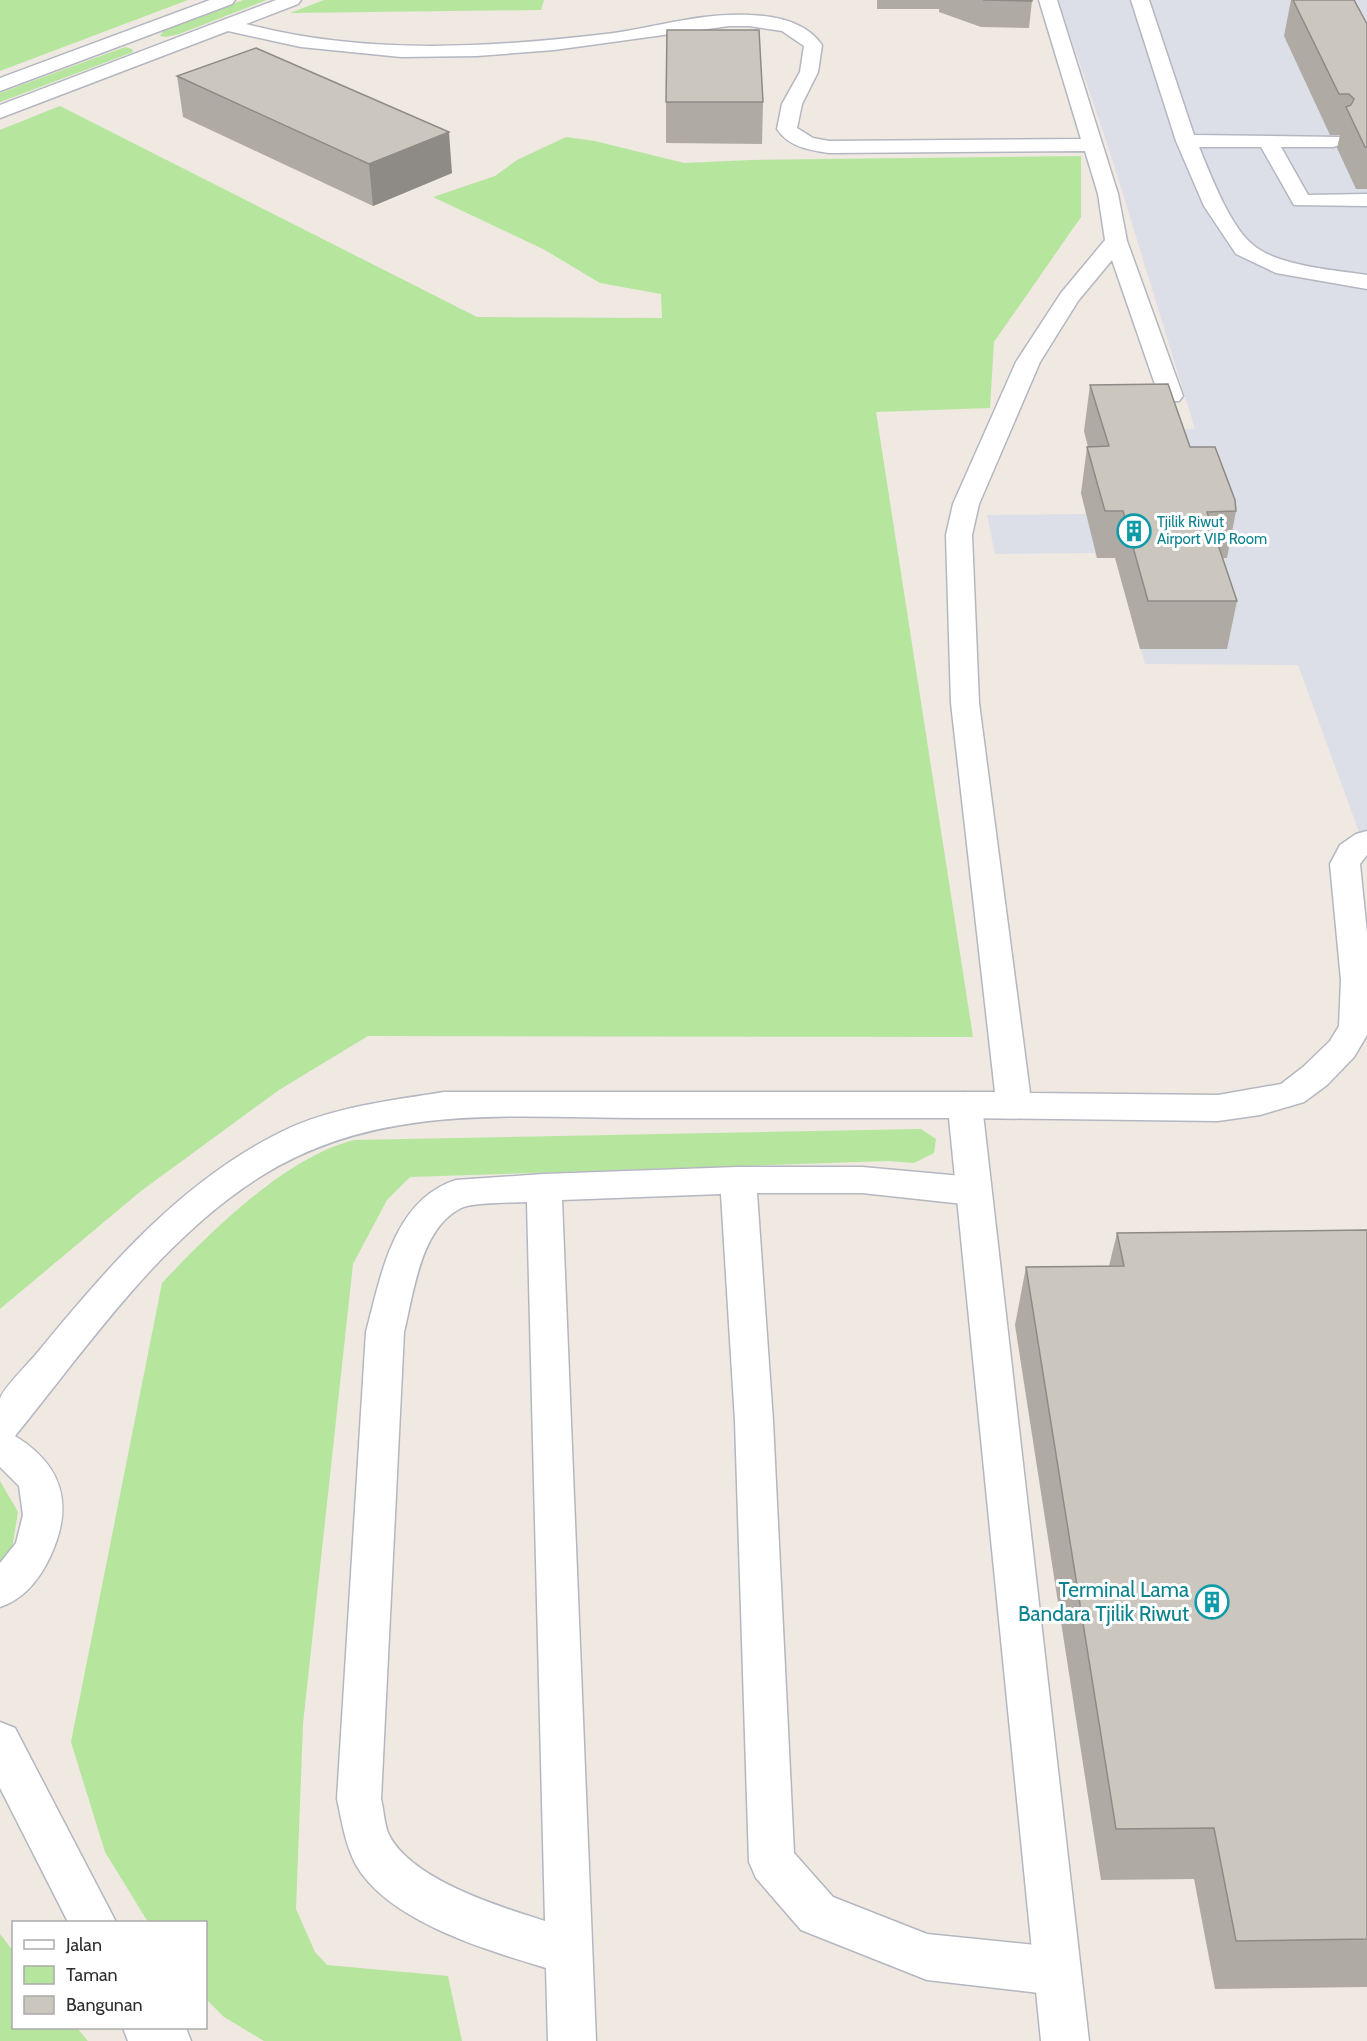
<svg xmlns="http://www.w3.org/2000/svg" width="1367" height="2041" font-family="Cabin,sans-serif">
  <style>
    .airport { fill: #dcdee8 }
    .green { fill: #b6e59e }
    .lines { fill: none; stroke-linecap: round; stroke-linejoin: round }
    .service-casing { stroke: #b4b7c1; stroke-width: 3 }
    .secondary-casing { stroke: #b4b7c1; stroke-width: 3 }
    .service { fill: #fff; fill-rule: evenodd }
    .secondary { fill: #fff; fill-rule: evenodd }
    .wall { fill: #afaba4 }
    .shaded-wall { fill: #8e8b86 }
    .building { fill: #cbc7bf; stroke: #8e8b86; stroke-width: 1.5 }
    .labels { text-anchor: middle; stroke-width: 6; stroke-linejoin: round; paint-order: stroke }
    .far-culture-label { font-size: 15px; fill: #0d838f; stroke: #fff; text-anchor: start }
    .near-culture-label { font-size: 21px; fill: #0d838f; stroke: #fff; text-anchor: end }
  </style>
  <rect width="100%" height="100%" fill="#efe9e1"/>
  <path class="airport" d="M1058,0H1367V854L1298,665L1145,664L1115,558H1096L1095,553L995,554L987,515L1086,514L1081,493L1101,492L1084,431L1195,429L1110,152Z"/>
  <path class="green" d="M0,0H188L0,71Z
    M243,0H267L179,34L166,37L160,36L163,31Z
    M324,0H544L541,10L290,13Z
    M125,47L132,49L133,52L0,102V93Z
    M60,106L477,317L662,318L661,294L600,283L543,249L433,197L495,176L517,160L566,137L595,141L684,163L751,160L1081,156V217L994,342L990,408L876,412L973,1037L368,1036L279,1090L141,1191L0,1309V130Z
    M921,1129L936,1139L934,1153L914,1163L888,1161L410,1177L387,1200L353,1264L303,1724L296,1909L315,1952L327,1965L448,1976L462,2041H264L224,2017L206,1999V1922H148L105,1852L71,1742L162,1283C210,1232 286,1157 354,1140Z
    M0,1481L18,1512L12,1549L0,1563Z
    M0,1934L13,1951L14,2028H77L88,2041H0Z"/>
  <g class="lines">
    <g class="service-casing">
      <path id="service" d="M210,0H235L232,4L0,91V78Z
        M276,0H301L298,4L246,24C363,55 486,48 606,34C653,28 702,12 750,15C776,16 806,22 822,45L818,72L802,104L797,128L813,138L829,141L1081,139L1039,0H1057L1118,194L1127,241L1183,396L1179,401H1163L1159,396L1112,260L1078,301L1040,362L979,504L972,535L979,703L1030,1093L1218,1095L1281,1084L1303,1067L1330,1041L1339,1026L1341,980L1330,864L1340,845L1356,834L1367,831V855L1360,864L1367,933V1035L1354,1057L1327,1085L1304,1102L1260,1115L1218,1121L965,1118L953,1114L948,1105L953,1096L965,1092H995L951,703L946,535L953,504L1016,362L1061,293L1105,240L1098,194L1085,151L829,153C809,150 789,147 777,129L782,104L800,72L804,46L782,31L749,26H729L554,50L477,56L401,57L301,47L228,31L0,118V105Z
        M1131,0H1149L1194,135L1340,137L1343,141L1340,145L1333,147H1281L1308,195L1367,194V206L1294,205L1261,147H1199C1210,174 1230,226 1252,244C1276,266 1335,270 1367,275V289L1276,273L1236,254L1204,206L1176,141Z
        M738,1167H862L973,1177L986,1181L991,1191L986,1201L973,1205L862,1193H757L773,1421L794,1853L833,1897L927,1934L1056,1947L1073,1954L1080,1971L1073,1988L1056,1995L927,1980L801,1930L756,1878L749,1862L735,1421L721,1194L562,1200L596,2041H548L546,1968C487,1950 389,1922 356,1865C345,1844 342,1822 337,1799L366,1332C381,1276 393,1200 456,1180L544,1174ZM527,1202L545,1921C500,1907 412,1880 389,1835C384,1825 384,1810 381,1799L404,1332C414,1292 420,1229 461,1208C475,1202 510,1203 527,1202Z"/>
    </g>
    <g class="secondary-casing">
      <path id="secondary" d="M444,1092H965L977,1096L982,1105L1089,2041H1041L949,1118C848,1118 747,1118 646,1118C513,1118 381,1102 263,1175C161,1238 89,1345 15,1436C64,1466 74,1506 50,1557C39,1580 24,1599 0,1607V1563L16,1543L23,1515L19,1486L0,1467C0,1450 0,1414 0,1399C3,1388 29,1363 37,1353C107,1268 180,1182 281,1132C331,1107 389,1101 444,1092Z
        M0,1722L15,1728L116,1922H68L0,1788Z
        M123,2028H186L191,2041H128Z"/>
    </g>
    <use href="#service" class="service"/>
    <use href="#secondary" class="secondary"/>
  </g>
  <path class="wall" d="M877,0H1032V1L1029,28L981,27L939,12V9H877Z
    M1291,0H1354L1367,24V189H1356L1337,148L1340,135H1330L1284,36Z
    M177,76L452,173L373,206L183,117Z
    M666,102H763L762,144L666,143Z
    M1090,385L1190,447L1236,511L1227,558H1223L1237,601L1227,649H1140L1115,558H1097L1081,493L1087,447H1088L1084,431Z
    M1367,1230V1987L1215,1989L1194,1879L1101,1880L1015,1325L1026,1267L1109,1266L1117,1233Z"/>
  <path class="shaded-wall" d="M449,132L452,173L373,206L369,164Z"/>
  <path class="building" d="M983,0H1032V1L984,0Z
    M1293,0H1354L1367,24V147H1365L1346,107L1351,105L1354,99L1349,94H1339Z
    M667,30H759L763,102H666Z
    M256,48L449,132L369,164L177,76Z
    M1168,384L1190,447H1215L1235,500L1236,511L1207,512L1237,601H1148L1123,511H1105L1087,447L1109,446L1090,385Z
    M1367,1230V1939L1236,1941L1214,1828L1116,1829L1026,1267L1124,1266L1117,1233Z"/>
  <defs>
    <g id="building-ring" transform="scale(1.725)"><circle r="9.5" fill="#fff" stroke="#0f9aa8" stroke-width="1.5"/><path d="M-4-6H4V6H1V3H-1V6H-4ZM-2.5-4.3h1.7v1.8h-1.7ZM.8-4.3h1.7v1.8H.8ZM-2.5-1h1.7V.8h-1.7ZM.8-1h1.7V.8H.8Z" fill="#0f9aa8"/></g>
  </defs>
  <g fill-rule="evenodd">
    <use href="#building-ring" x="1134" y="531"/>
    <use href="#building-ring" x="1212" y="1602"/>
  </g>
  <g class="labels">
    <g class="far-culture-label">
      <text x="1157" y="527">Tjilik Riwut<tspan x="1157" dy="17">Airport VIP Room</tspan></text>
    </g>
    <g class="near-culture-label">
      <text x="1189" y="1597">Terminal Lama<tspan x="1189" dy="24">Bandara Tjilik Riwut</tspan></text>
    </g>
  </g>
  <rect x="12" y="1921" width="195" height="108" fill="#ffffff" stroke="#ababab" stroke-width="1.5"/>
  <rect x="24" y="1940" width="30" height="9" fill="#ffffff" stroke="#ababab" stroke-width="1.5"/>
  <text x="66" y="1951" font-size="18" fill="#2e2e2e">Jalan</text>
  <rect x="24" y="1966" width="30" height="18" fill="#b6e59e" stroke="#ababab" stroke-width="1.5"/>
  <text x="66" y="1981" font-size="18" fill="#2e2e2e">Taman</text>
  <rect x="24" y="1996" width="30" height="18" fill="#cbc7bf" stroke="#ababab" stroke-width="1.5"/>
  <text x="66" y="2011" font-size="18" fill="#2e2e2e">Bangunan</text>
</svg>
